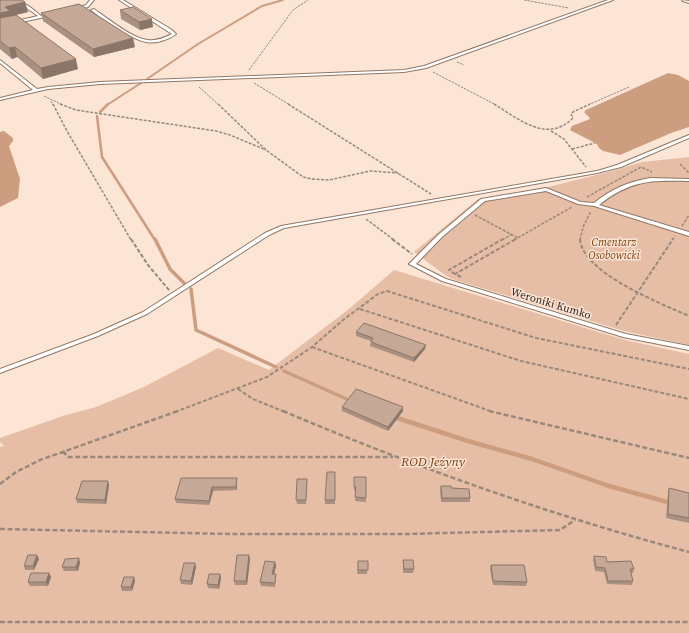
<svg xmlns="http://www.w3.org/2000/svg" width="689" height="633" font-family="'Source Serif 4',serif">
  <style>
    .green { fill: #e6bea5 }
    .water { fill: #cc9d7f }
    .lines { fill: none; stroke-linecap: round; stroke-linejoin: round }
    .stream-far3 { stroke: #cc9d7f; stroke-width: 2 }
    .stream-far2 { stroke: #cc9d7f; stroke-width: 2.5 }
    .stream-far1 { stroke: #cc9d7f; stroke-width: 3.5 }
    .stream { stroke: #cc9d7f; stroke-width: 4.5 }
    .lane-casing { stroke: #907664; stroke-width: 2 }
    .path-far3 { stroke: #9a887c; stroke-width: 1; stroke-dasharray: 2.5 1; stroke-linecap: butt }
    .path-far2 { stroke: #9a887c; stroke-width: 1.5; stroke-dasharray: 3 1.5; stroke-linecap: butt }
    .path-far1 { stroke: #9a887c; stroke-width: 2; stroke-dasharray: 4 2; stroke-linecap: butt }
    .path { stroke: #9a887c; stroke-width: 2.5; stroke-dasharray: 5 2.5; stroke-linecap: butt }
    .lane { fill: #fff; fill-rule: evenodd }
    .wall { fill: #a99081 }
    .shaded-wall { fill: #8a7669 }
    .building { fill: #c5a896; stroke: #8a7669 }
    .labels { text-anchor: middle; stroke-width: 3; stroke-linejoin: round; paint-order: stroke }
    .park-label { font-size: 11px; font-style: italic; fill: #7a400f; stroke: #fde5d6 }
    .street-label { font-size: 11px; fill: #291e17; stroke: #fde5d6 }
    .near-park-label { font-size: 13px; font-style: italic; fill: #7a400f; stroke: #fde5d6 }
  </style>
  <rect width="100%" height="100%" fill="#fde5d6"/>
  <path class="green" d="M689,157V345L624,331L455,280L445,275L414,252L478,199L548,187L612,171L642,162Z
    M394,270L625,340L689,354V633H0V447L4,446L0,442V438L63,416L96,407L144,387L218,348L269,370L349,309Z"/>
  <path class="water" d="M668,73L678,75L689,81V127L671,133L620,155L603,151L599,148L597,144L570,130L572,126L590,119L589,117L584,112L586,110Z
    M4,131L13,138V141L9,146L20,179L18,198L0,207V132Z"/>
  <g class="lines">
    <path class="stream-far3" d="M147,79L198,44L262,6L283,0
      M107,105L141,83"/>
    <path class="stream-far2" d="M100,112L108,104
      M97,116L102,157L155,240"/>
    <path class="stream-far1" d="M155,239L170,269L184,283
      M191,289L196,330L276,367
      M284,371L351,401"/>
    <path class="stream" d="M394,417L468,441L532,459L609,486L671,503"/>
    <g class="lane-casing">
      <path id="lane" d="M10,0C23,0 32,8 41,16L49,14L51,15L41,18L16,23V21L38,16L21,4Z
        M90,0H94L88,7L76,10L74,9L86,5Z
        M119,0H123L172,30L176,34C168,40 156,44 146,42C131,39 103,20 91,10L94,9C107,18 133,39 148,40C156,41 164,38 172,34Z
        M608,0H613L426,68L404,72L100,84L48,89L0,100V98L33,90L0,63V60L37,89L48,87L100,82L404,70L424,66Z
        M682,0L689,1V3L683,1Z
        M689,135V138L621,167L597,173L284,228L269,235L147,314L98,336L0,373V369L94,334L143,312L265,233L281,226L597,171L617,165Z
        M650,178L689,179V181C651,180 630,180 599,205L689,232V236L594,206L578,204L546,191L485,201L442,237L416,264L446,279L626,334L689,346V350L623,337L442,281L409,264L438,235L481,199L546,188L581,202L594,203C612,189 627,182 650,178Z"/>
    </g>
    <path class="path-far3" d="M524,0L569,8
      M457,62L464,65
      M249,70L293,10L308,0
      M433,72L496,105
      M254,83L290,105
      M199,87L219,105
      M44,96L63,105
      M51,101L53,105
      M588,105L629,87"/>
    <path class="path-far2" d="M53,104L67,131L131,240
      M60,104L76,110L216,131L230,135L266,150
      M218,104L266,150L303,177L312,179L329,180L370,171L398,173
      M288,104L431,194
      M494,104C519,119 547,144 573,118L571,114L573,112L590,104
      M551,131L564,139L586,167
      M572,149L595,143
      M680,164L689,173
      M587,197L641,167L652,172
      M475,215L518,238
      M366,219L394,240
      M682,226L689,215
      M502,240L512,234
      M514,240L572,207
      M580,240L583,227L591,211
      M672,240L675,236"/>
    <path class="path-far1" d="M131,239L148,265L169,290
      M392,239L412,254
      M580,239C582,273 662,304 689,316
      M455,274L449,270L503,239
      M461,277L455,274L516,239
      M360,309L521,361L689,399
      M616,325L673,239
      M312,347L493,412
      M238,389L253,399L285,412
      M175,412L267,377L312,347L343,320L378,294L387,291L536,338L689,369"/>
    <path class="path" d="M283,411C415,467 550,515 689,552
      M489,411L689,458
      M63,451L68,457H393
      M0,484L16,472L40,460L178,411
      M0,529L231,534H406L560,530L575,520
      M0,622H689"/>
    <use href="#lane" class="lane"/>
  </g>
  <path class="wall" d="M0,0L25,2L28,12L11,16L78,69L43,79L17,57L12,59L0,49Z
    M120,10L153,27L140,30L121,19Z
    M41,13L135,47L94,57L43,21Z
    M356,332L425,349L414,362L370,346L371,341L356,336Z
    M342,407L403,411L388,431L342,411Z
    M335,472V504H325V500Z
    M354,477H366V502L355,501L356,491H354Z
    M237,478V490L213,491L209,505L176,503L175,499Z
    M307,479L306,504H297L296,500Z
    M109,485L106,504L77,503L76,499Z
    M441,486L451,488L470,498V502H441L440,490Z
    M669,488L689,493V523L666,518L668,492Z
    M37,555L39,559L34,570H25L24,566Z
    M594,556L607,562L634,569L633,573H631L633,581L632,585L607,584L604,572L595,571L593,560Z
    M250,559L247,585H235L234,581Z
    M403,560L414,569L413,573H403Z
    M358,561H368L367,574H357Z
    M80,562L78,571H64L62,567Z
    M275,562L276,566L274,574H276V578L275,587L261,586L260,582Z
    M491,565L527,582L526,586L493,585L490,569Z
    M196,567L192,585L181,584L180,580Z
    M49,573L51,577L48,586H30L28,582Z
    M220,574L221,578L219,589L208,588L207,584Z
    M134,577L135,581L132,591H122L121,587Z"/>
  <path class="shaded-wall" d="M25,2L28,12L11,16L0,23V13L5,7Z
    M152,19L153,27L140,30L139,22Z
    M133,38L135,47L94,57L93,49Z
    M15,47L17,57L12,59L9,48Z
    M76,59L78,69L43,79L41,68Z
    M426,345L425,349L414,362V358Z
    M403,407V411L388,431V427Z
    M237,478V490L236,487Z
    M108,481L109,485L106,504L105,500Z
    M212,487L213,491L209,505V501Z
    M37,555L39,559L34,570L33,566Z
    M249,555L250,559L247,585L246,581Z
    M79,558L80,562L78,571L76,567Z
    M275,562L276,566L273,578L272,574Z
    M195,563L196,567L192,585L191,581Z
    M49,573L51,577L48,586L46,582Z
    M220,574L221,578L219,589L218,585Z
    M134,577L135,581L132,591L131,587Z"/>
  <path class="building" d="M0,0H22L25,2L5,7L10,11L0,13Z
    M79,4L133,38L93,49L41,13Z
    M133,7L152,19L139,22L120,10Z
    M16,15L76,59L41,68L15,47L9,48L0,41V18Z
    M364,323L426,345L414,358L371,342L373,338L356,332Z
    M356,389L403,407L388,427L342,407Z
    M327,472H335V500H325Z
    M354,477H366V498L355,497L356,487H354Z
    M181,478H237L236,487H212L209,501L175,499Z
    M297,479H307L306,500H296Z
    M82,481H108L105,500L76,499Z
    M441,486H451V488L469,489L470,498H442Z
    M669,488L689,493V518L668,514Z
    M28,555H37L33,566H24Z
    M237,555H249L246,581H234Z
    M594,556L606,557L607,562L631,561L634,569H630L633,581H608L605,568L596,567Z
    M79,558L76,567H62L65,559Z
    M403,560H413L414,569H404Z
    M265,561L275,562L272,574H276L275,583L260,582Z
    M358,561H368V570H358Z
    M184,563H195L191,581L180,580Z
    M491,565H524L527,582L493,581Z
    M31,573H49L46,582H28Z
    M209,574H220L218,585L207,584Z
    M124,577H134L131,587H121Z"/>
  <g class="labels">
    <g class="park-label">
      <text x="614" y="246">Cmentarz<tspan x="614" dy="13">Osobowicki</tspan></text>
    </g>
    <g class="street-label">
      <text transform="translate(551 303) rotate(17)" y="4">Weroniki Kumko</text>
    </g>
    <g class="near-park-label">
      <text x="433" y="466">ROD Jeżyny</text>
    </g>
  </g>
</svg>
